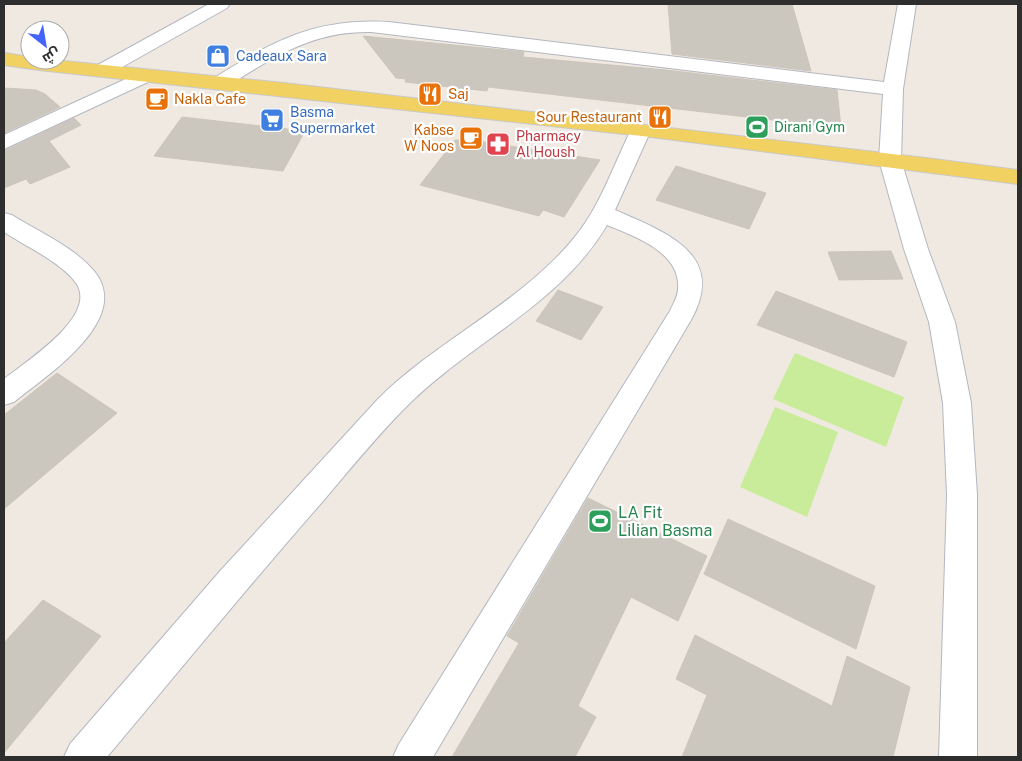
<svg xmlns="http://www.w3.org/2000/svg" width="1022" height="761" font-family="'Public Sans',Cairo,sans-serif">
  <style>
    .pitch { fill: #c9ec9a }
    .building { fill: #cbc7bf; stroke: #cbc5ba }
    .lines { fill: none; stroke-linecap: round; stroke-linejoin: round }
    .street-casing { stroke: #b4b7c1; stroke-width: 2 }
    .primary-casing { stroke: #c9c9c9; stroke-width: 2 }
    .street { fill: #fff; fill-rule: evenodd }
    .primary { fill: #f2d163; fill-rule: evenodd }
    .labels { text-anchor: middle; stroke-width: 4.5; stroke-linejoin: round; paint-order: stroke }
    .far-shop-label { font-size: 14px; fill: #366cbe; stroke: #fff; text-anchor: start }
    .far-food-label { font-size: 14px; fill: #c56008; stroke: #fff; text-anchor: start }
    .far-leisure-label { font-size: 14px; fill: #27864d; stroke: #fff; text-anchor: start }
    .far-health-label { font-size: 14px; fill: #be3a42; stroke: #fff; text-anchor: start }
    .leisure-label { font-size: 16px; fill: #27864d; stroke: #fff; text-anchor: start }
  </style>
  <rect width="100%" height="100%" fill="#efe9e1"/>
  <path class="pitch" d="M795,353L904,397L886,447L773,399Z
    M775,407L838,432L807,517L740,487Z"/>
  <path class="building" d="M668,4H792L811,71L672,54Z
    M363,36L524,52L523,57L666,70L837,90L841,128L488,87L487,91L405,82L406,79L396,78Z
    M4,88L36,90L45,94L60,107L4,133Z
    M182,117L305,131L283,171L154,156Z
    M74,118L81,125L49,141L70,167L30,184L26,179L4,188V151Z
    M455,140L478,141L600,160L564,217L543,210L539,216L420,185Z
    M676,166L766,193L749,229L656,200Z
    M891,251L903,279L839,280L828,252Z
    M558,290L603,307L581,340L536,321Z
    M776,291L907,342L894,377L757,325Z
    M57,373L117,413L4,509V415Z
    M588,498L707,556L678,621L631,597L578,706L596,717L575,757H452L519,643L507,636Z
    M728,519L875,586L856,649L704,574Z
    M43,600L101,636L4,753V643Z
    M695,635L832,706L847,656L910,687L893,757H682L707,695L676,679Z"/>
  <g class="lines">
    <g class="street-casing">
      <path id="street" d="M209,4H230L227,8L108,75H94L91,71L94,67Z
        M898,4H916L903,89L901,160L928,249L955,322L971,403L977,495V757H939L947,495L943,403L929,322L904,249L879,160L883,94L371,32C313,31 275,56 228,86H214L211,82L214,78C275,40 315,18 389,22L884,82Z
        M143,71L150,73L153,77L150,81L4,149V135Z
        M641,124L648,126L651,130L615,210C665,232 728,254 691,320L433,757H393L399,744L670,311C673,304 678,296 678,289C681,252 634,236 607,225C560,305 471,342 407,406C377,436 351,468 324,500C250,584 179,671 107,757H64L70,744L221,570L378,399C438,339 520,304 574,238C600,207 613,166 631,130L634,126Z
        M4,213L12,215C39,232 74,247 94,271C134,319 46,376 14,402L4,405V379C25,362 99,316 76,283C61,262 25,246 4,232Z"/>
    </g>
    <g class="primary-casing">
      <path id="primary" d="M4,53L30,57V60H54L284,83L926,158L1018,170V184L651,137L39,70L4,65Z"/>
    </g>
    <use href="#street" class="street"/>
    <use href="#primary" class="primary"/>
  </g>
  <defs>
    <g id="shop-square" transform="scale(1.25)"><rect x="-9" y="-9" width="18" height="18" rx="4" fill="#3f7fe0" stroke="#fff"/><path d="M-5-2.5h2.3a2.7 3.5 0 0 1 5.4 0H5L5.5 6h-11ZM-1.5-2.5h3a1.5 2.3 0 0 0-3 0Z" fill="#fff"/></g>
    <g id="restaurant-square" transform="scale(1.25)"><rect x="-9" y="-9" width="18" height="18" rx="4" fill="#e8710a" stroke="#fff"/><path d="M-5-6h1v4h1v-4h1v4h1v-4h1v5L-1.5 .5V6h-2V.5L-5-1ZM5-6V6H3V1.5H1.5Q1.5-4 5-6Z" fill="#fff"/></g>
    <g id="cafe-square" transform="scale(1.25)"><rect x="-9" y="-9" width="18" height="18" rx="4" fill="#e8710a" stroke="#fff"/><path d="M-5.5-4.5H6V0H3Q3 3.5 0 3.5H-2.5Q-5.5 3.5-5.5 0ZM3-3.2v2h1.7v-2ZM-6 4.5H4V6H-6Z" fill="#fff"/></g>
    <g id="supermarket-square" transform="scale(1.25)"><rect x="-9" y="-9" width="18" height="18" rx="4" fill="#3f7fe0" stroke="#fff"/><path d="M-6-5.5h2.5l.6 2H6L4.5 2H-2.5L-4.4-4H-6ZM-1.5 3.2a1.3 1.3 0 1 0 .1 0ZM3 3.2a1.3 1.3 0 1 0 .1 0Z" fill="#fff"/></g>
    <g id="stadium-square" transform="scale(1.25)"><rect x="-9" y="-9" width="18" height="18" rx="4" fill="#2e9e5b" stroke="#fff"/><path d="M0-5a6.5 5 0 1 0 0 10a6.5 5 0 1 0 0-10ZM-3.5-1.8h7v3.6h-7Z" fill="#fff"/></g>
    <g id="pharmacy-square" transform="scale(1.25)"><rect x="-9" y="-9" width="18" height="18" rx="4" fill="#e0444e" stroke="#fff"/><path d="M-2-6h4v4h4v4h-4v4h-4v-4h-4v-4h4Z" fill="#fff"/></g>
  </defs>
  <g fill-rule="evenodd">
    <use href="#shop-square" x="218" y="56"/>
    <use href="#restaurant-square" x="430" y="94"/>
    <use href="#cafe-square" x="157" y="99"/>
    <use href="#restaurant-square" x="660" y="117"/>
    <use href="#supermarket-square" x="272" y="120"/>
    <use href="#stadium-square" x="757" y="127"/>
    <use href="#cafe-square" x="471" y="138"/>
    <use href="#pharmacy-square" x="498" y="144"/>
    <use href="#stadium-square" x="600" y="521"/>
  </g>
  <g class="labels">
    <g class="far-shop-label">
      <text x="236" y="61">Cadeaux Sara</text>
      <text x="290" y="117">Basma<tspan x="290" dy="16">Supermarket</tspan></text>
    </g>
    <g class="far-food-label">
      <text x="448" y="99">Saj</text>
      <text x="174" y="104">Nakla Cafe</text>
      <text x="642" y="122" text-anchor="end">Sour Restaurant</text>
      <text x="454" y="135" text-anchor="end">Kabse<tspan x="454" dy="16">W Noos</tspan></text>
    </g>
    <g class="far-leisure-label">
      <text x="774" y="132">Dirani Gym</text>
    </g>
    <g class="far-health-label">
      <text x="516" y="141">Pharmacy<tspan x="516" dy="16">Al Housh</tspan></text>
    </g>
    <g class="leisure-label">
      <text x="618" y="518">LA Fit<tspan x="618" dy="18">Lilian Basma</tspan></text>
    </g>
  </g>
  <rect width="1022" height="761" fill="none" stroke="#2e2e2e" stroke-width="10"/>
  <g transform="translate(45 45) rotate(149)"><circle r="24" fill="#ffffff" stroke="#ababab"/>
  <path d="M0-4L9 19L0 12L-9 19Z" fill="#4264fb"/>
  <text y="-8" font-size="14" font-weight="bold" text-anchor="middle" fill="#2e2e2e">ش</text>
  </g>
</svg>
